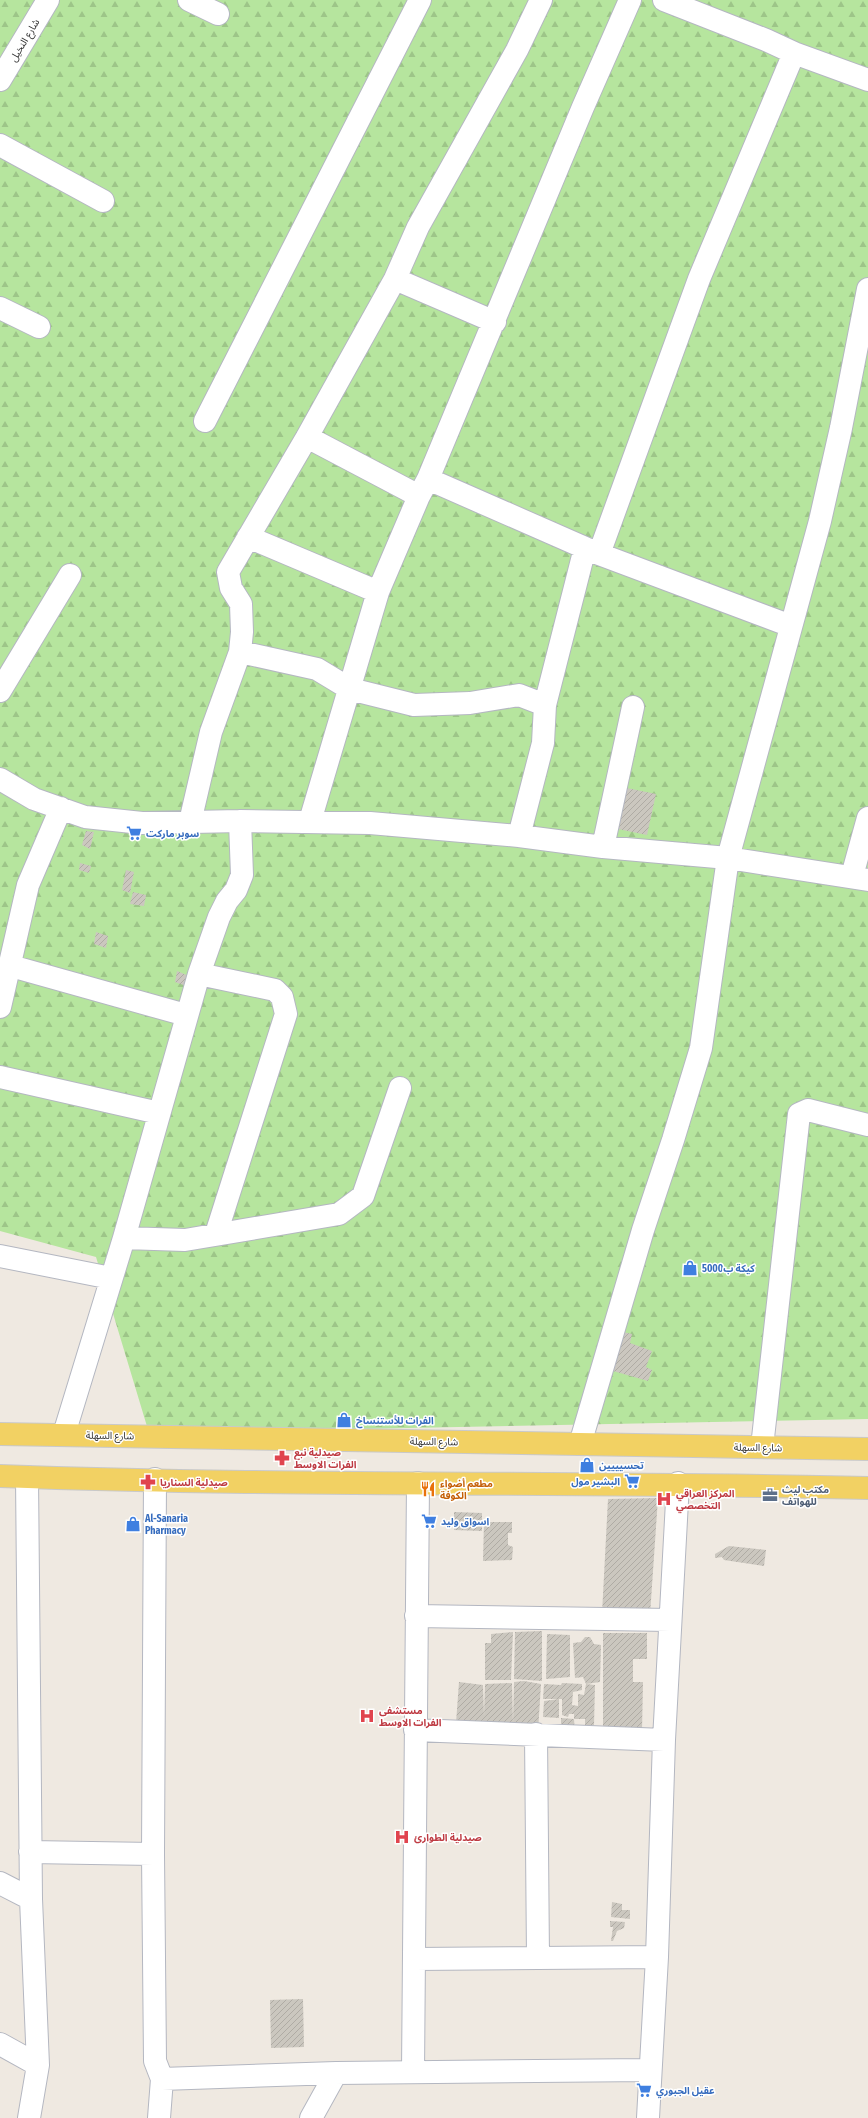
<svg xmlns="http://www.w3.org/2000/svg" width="868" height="2118" font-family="'Fira Sans Condensed','Noto Sans Arabic',sans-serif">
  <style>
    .forest { fill: url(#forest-firs) }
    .building { fill: url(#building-hatch) }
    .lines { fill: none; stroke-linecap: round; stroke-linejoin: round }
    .minor-casing { stroke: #b4b7c1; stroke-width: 24 }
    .major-casing { stroke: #c9c9c9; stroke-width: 24 }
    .minor { stroke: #fff; stroke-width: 22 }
    .major { stroke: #f2d163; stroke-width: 22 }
    .labels { text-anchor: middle; stroke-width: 3; stroke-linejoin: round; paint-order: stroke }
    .street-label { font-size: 10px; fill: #2e2e2e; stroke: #fff }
    .shop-label { font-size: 10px; font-weight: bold; fill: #366cbe; stroke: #fff; text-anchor: start }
    .health-label { font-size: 10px; font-weight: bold; fill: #be3a42; stroke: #fff; text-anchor: start }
    .food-label { font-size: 10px; font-weight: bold; fill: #c56008; stroke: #fff; text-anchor: start }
    .service-label { font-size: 10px; font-weight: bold; fill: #4e5e75; stroke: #fff; text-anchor: start }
  </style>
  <defs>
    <pattern id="forest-firs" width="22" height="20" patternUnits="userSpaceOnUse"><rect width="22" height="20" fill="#b6e59e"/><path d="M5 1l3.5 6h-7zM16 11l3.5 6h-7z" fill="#9dc588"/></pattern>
    <pattern id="building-hatch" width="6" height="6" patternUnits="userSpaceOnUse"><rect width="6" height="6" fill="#cbc7bf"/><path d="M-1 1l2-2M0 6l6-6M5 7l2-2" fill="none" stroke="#afaba4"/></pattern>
  </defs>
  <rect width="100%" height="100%" fill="#efe9e1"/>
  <path class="forest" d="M0,0H868V1419L149,1433L96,1257L0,1231Z"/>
  <path class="building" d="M622,787L656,794L647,835L613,828Z
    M86,831L94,832L90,849L82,845Z
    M80,863L91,866L89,873L79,870Z
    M126,870L134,872L130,893L122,890Z
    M133,892L146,895L144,906L130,904Z
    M96,932L108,936L106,948L94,944Z
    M177,971L189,976L186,986L175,982Z
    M623,1332L632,1334L630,1343L652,1351L646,1367L652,1370L648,1381L613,1371Z
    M658,1498L650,1615L602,1614L608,1499Z
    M454,1512L482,1513V1531L454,1530Z
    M484,1522H512V1533H508V1545L513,1547L512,1560L483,1561Z
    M729,1546L766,1550L764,1566L724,1560L722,1557L715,1558V1554Z
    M542,1631V1681L514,1679L515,1632Z
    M513,1632L511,1680H485V1643H491V1634Z
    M603,1633H647V1659H633V1682H643L642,1731L603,1730Z
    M547,1634L570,1635V1677L546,1679Z
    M585,1637H590L594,1644L601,1645L600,1682L586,1684L583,1677L575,1678L573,1643L581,1642Z
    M524,1681L541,1684L538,1732L456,1723L459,1682L483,1685L484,1716L485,1684L512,1683L513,1724L514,1682Z
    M562,1683L582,1684V1690L573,1692L572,1705L578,1706V1694L584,1695L586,1684L595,1685L594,1725H585V1719H574V1714H569L568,1717L562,1715V1699H543L544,1684L561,1685Z
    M559,1699V1718L543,1717L544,1701Z
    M561,1718L574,1719L575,1734L561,1731Z
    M612,1902L622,1904V1910H630V1919L611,1917Z
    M610,1921L625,1922L624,1928L617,1931L613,1941H611L613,1927H610Z
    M303,1999L304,2047L271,2048L270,2000Z"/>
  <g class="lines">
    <g class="minor-casing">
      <path id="minor" d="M189,0L218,14
        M664,0L766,40L794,53L868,80
        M0,80L48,0
        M0,145L103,201
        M395,279L495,322
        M0,308L39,327
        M205,421L420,0
        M307,437L419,496
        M428,479L599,554L791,626
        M248,537L378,592
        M599,554L699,279L794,53
        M240,652L242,632L241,604L231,588L228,572L307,437L395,279L418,227L517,50L541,0
        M0,691L70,575
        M545,705L585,548
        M0,779L34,799L85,817L142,823L240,821L370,823L519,836L603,847L728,858L868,880
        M310,821L378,592L419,496L428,479L583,107L630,0
        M190,822L211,732L240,652L317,669L350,689L414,705L470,703L519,695L545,705L543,743L519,836
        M603,847L633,707
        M852,876L868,818
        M11,966L186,1015
        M199,974L275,990L282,997L286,1014L216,1234
        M0,1007L28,885L61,808
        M0,1077L159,1113
        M124,1238L185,1240L339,1214L363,1196L400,1088
        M0,1256L111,1278
        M64,1434L124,1238L199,974L219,917L227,901L236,890L242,875L240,821
        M580,1444L643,1230L673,1140L701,1048L728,858L820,521L841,428L868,289
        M762,1447L799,1114L808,1110L868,1125
        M27,1477L31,1899L38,2065L29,2118
        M155,1479L153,1854L155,2061L162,2079L159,2118
        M416,1616L670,1620
        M415,1730L664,1740
        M536,1734L538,1958
        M30,1852L153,1854
        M0,1883L31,1899
        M414,1959L657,1957
        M0,2044L38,2065
        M413,2072L418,1483
        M162,2079L336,2073L649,2070
        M311,2118L336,2073
        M648,2118L657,1957L664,1740L678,1483"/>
    </g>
    <g class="major-casing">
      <path id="major" d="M0,1434L868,1449
        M0,1476C289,1487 579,1481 868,1488"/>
    </g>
    <use href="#minor" class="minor"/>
    <use href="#major" class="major"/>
  </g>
  <defs>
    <g id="supermarket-bare" transform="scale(1.2)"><path d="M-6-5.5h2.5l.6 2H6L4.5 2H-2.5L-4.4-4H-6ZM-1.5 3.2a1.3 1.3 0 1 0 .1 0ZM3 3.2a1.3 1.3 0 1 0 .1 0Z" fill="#3f7fe0" stroke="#fff" stroke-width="2.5" paint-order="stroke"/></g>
    <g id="shop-bare" transform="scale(1.2)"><path d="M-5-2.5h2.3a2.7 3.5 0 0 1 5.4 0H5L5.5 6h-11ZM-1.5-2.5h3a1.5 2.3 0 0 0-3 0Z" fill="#3f7fe0" stroke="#fff" stroke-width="2.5" paint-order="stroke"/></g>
    <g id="pharmacy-bare" transform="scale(1.2)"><path d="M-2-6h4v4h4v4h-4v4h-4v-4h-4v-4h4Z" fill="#e0444e" stroke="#fff" stroke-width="2.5" paint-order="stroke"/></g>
    <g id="restaurant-bare" transform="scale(1.2)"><path d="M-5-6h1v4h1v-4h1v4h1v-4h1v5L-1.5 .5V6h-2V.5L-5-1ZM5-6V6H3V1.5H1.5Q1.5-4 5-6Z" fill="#e8710a" stroke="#fff" stroke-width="2.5" paint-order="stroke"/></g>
    <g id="office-bare" transform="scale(1.2)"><path d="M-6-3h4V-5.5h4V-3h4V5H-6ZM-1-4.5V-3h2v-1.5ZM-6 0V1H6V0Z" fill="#5c6f8a" stroke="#fff" stroke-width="2.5" paint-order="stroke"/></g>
    <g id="hospital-bare" transform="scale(1.2)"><path d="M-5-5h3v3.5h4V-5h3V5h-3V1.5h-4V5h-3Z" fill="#e0444e" stroke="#fff" stroke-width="2.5" paint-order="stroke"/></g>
  </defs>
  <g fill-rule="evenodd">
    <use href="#supermarket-bare" x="134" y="833"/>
    <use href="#shop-bare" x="690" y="1268"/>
    <use href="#shop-bare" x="344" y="1420"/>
    <use href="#pharmacy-bare" x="282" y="1458"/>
    <use href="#shop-bare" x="587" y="1465"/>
    <use href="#supermarket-bare" x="632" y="1481"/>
    <use href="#pharmacy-bare" x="148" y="1482"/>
    <use href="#restaurant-bare" x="428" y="1489"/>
    <use href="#office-bare" x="770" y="1495"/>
    <use href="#hospital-bare" x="664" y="1499"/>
    <use href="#supermarket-bare" x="429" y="1521"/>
    <use href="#shop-bare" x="133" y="1524"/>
    <use href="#hospital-bare" x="367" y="1716"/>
    <use href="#hospital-bare" x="402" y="1837"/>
    <use href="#supermarket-bare" x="644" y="2090"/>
  </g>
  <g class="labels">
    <g class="street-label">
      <text transform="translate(24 40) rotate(-59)" y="4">شارع النخيل</text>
      <text transform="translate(110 1435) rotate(1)" y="4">شارع السهلة</text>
      <text transform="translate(434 1441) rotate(1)" y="4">شارع السهلة</text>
      <text transform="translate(758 1447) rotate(1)" y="4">شارع السهلة</text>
    </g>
    <g class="shop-label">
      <text x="146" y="837">سوبر ماركت</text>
      <text x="702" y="1272">كيكة ب5000</text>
      <text x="356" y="1424">الفرات للأستنساخ</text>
      <text x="599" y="1469">تحسيييين</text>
      <text x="620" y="1485" text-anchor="end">البشير مول</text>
      <text x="145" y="1522">Al-Sanaria<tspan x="145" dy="12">Pharmacy</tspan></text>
      <text x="441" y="1525">اسواق وليد</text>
      <text x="656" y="2094">عقيل الجبوري</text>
    </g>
    <g class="health-label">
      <text x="294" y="1456">صيدلية نبع<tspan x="294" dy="12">الفرات الاوسط</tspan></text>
      <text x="160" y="1486">صيدلية السناريا</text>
      <text x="676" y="1497">المركز العراقي<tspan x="676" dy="12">التخصصي</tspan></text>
      <text x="379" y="1714">مستشفى<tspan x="379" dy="12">الفرات الاوسط</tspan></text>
      <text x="414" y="1841">صيدلية الطوارئ</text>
    </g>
    <g class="food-label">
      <text x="440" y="1487">مطعم أضواء<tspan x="440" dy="12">الكوفة</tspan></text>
    </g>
    <g class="service-label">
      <text x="782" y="1493">مكتب ليث<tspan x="782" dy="12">للهواتف</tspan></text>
    </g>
  </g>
</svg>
